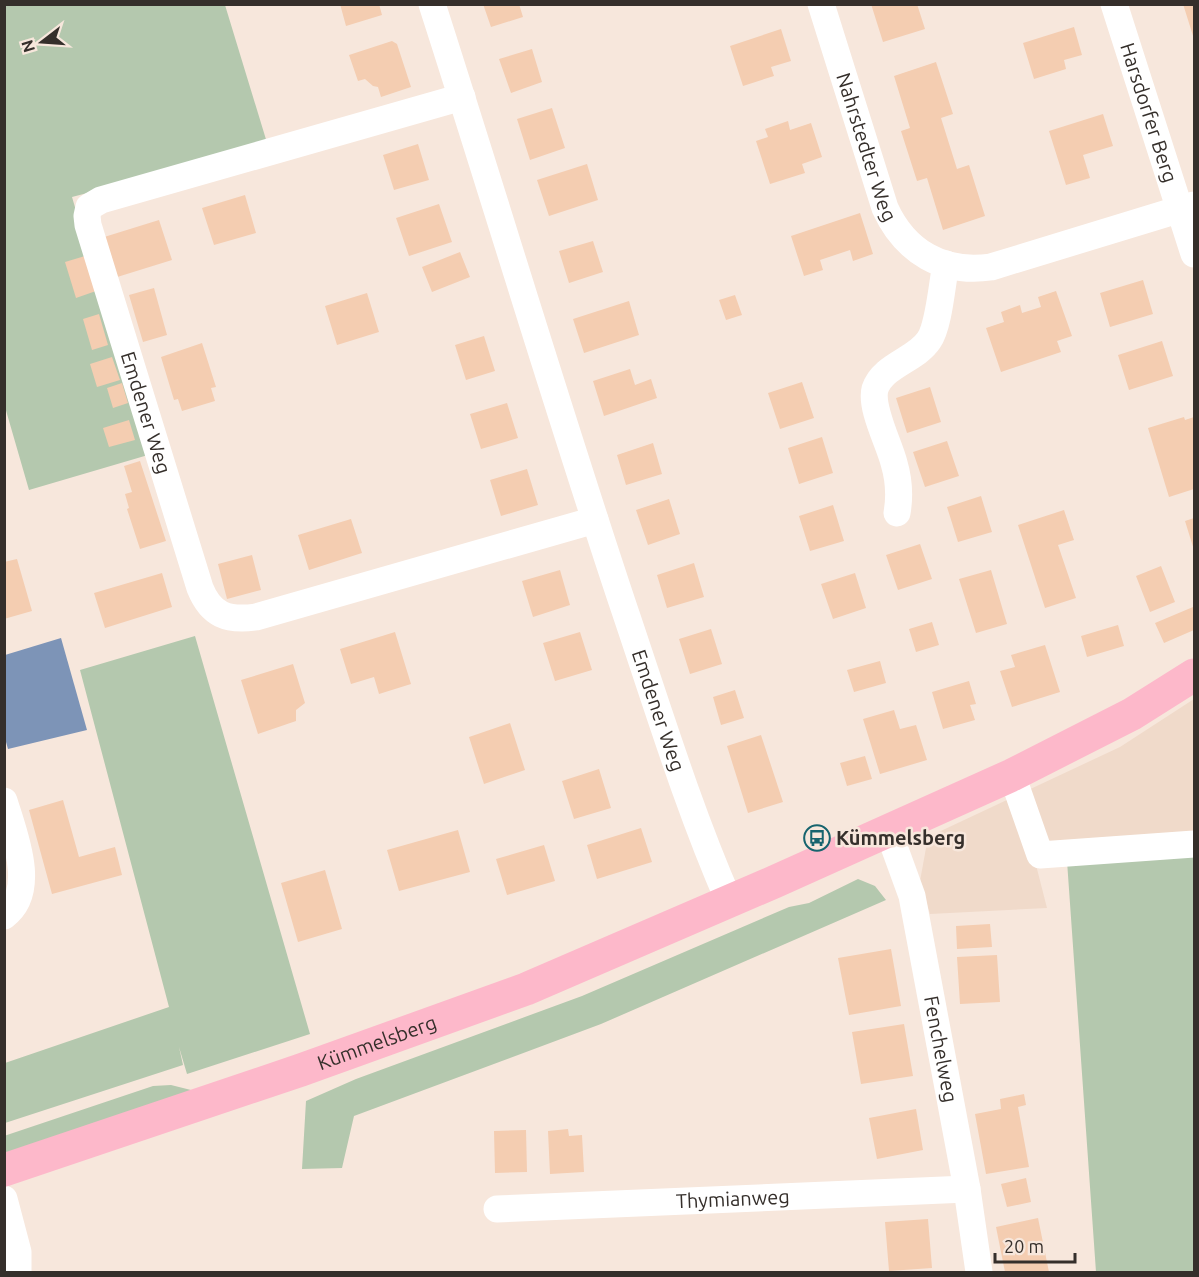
<svg xmlns="http://www.w3.org/2000/svg" width="1199" height="1277" font-family="Ubuntu,sans-serif">
  <style>
    .built { fill: #f0daca }
    .green { fill: #b4c8ae }
    .water { fill: #7d94b7 }
    .building { fill: #f4cdb1 }
    .lines { fill: none; stroke-linecap: round; stroke-linejoin: round }
    .minor { stroke: #fff; stroke-width: 27 }
    .major { stroke: #fdb8ca; stroke-width: 33 }
    .labels { text-anchor: middle; stroke-width: 5; stroke-linejoin: round; paint-order: stroke }
    .street-label { font-size: 20px; fill: #352f2b; stroke: #f7e7dc }
    .poi-label { font-size: 20px; font-weight: bold; fill: #352f2b; stroke: #f7e7dc; text-anchor: start }
  </style>
  <rect width="100%" height="100%" fill="#f7e7dc"/>
  <path class="built" d="M1194,699V855L1036,865L1047,908L930,914L920,881L928,837L1120,747Z"/>
  <path class="green" d="M5,5H225L268,146L72,197L148,455L29,490L5,407Z
    M195,636L310,1034L187,1074L179,1047L183,1065L5,1123V1063L169,1007L80,670Z
    M1194,855V1272H1096L1067,861Z
    M858,879L875,886L886,900L601,1024L354,1116L342,1168L302,1169L306,1101L356,1079L582,996L789,907L809,903Z
    M171,1085L195,1091L5,1154L4,1136L153,1086Z"/>
  <path class="water" d="M61,638L87,730L8,749L4,735L5,655Z"/>
  <path class="building" d="M340,4H379L382,15L346,26Z
    M483,4H519L523,17L491,27Z
    M871,4H917L925,29L883,42Z
    M1183,4H1194V39Z
    M1074,27L1082,55L1064,60L1066,69L1034,79L1023,43Z
    M781,29L791,61L771,67L774,76L743,86L730,46Z
    M392,41L397,44L411,87L381,97L378,87L373,86L365,79L358,81L349,55Z
    M532,49L542,82L511,93L499,59Z
    M936,62L953,114L941,118L957,169L969,165L985,216L943,230L927,178L917,181L901,131L910,128L894,76Z
    M552,108L565,148L530,160L517,119Z
    M1103,114L1113,146L1083,155L1090,178L1066,185L1049,131Z
    M788,121L790,130L811,123L822,157L802,164L805,173L770,184L756,141L768,137L765,129Z
    M418,144L429,180L394,190L383,155Z
    M587,164L598,200L549,216L537,180Z
    M245,195L256,233L214,245L202,208Z
    M439,204L452,242L409,256L396,218Z
    M860,213L873,254L853,261L850,250L820,260L823,270L804,276L791,236Z
    M159,220L172,260L114,278L101,238Z
    M593,241L603,272L569,283L559,251Z
    M460,252L470,277L432,292L422,267Z
    M85,256L96,291L76,298L65,262Z
    M1143,280L1153,314L1110,327L1100,293Z
    M154,288L167,335L143,342L129,295Z
    M1056,291L1072,336L1057,341L1061,352L1001,372L986,328L1004,322L1001,312L1020,305L1022,313L1041,307L1038,297Z
    M367,293L379,332L337,345L325,306Z
    M735,295L742,315L726,320L719,300Z
    M629,301L639,335L584,353L573,319Z
    M99,314L108,345L92,350L83,319Z
    M484,336L495,371L466,380L455,345Z
    M1162,341L1173,376L1129,390L1118,355Z
    M202,343L216,387L211,388L215,401L182,411L178,399L174,400L161,357Z
    M112,357L120,380L97,387L90,364Z
    M630,369L635,385L651,379L657,398L604,416L593,381Z
    M802,382L814,418L780,429L768,393Z
    M122,383L128,403L113,408L107,388Z
    M930,387L941,422L907,433L896,398Z
    M507,403L518,438L481,449L470,414Z
    M1184,417L1185,420L1194,417V489L1169,497L1148,428Z
    M129,420L135,440L109,447L103,428Z
    M822,437L833,473L799,484L788,448Z
    M947,441L959,476L925,487L913,452Z
    M653,443L662,474L626,485L617,455Z
    M140,461L166,541L140,549L127,509L129,508L125,494L132,492L124,466Z
    M527,469L538,505L501,516L490,480Z
    M981,496L992,532L958,542L947,507Z
    M669,499L680,534L648,545L636,510Z
    M833,505L844,541L810,551L799,516Z
    M1064,510L1074,540L1058,545L1076,598L1045,608L1018,525Z
    M1194,518V550L1185,521Z
    M351,519L362,553L309,570L298,535Z
    M920,544L932,579L898,590L886,555Z
    M252,555L261,590L227,599L218,564Z
    M17,559L32,611L4,619V562Z
    M694,563L704,597L667,608L657,575Z
    M1161,566L1175,602L1150,612L1136,576Z
    M560,570L570,605L533,617L522,581Z
    M991,570L1007,624L976,633L959,579Z
    M162,573L172,607L105,628L94,593Z
    M855,573L866,608L833,619L821,584Z
    M1193,607L1194,611V630L1164,643L1155,623Z
    M932,622L939,645L916,652L909,629Z
    M1118,625L1124,646L1087,657L1081,636Z
    M711,629L722,664L690,674L679,639Z
    M395,632L411,684L379,694L374,677L351,684L340,649Z
    M580,632L592,670L555,681L543,643Z
    M1045,645L1060,692L1012,707L1000,671L1015,667L1011,655Z
    M880,661L886,683L854,692L847,670Z
    M293,664L305,703L296,710V721L258,734L241,680Z
    M969,681L976,704L970,705L975,720L943,729L932,692Z
    M735,690L744,718L721,725L713,697Z
    M894,710L900,729L916,725L927,760L880,774L863,719Z
    M510,723L525,770L484,784L469,737Z
    M761,735L783,802L748,813L727,746Z
    M865,756L872,779L847,786L840,763Z
    M599,769L611,808L574,819L562,781Z
    M63,800L79,857L115,847L122,875L52,894L29,810Z
    M641,828L652,862L597,879L587,845Z
    M458,830L470,872L399,891L387,850Z
    M544,845L555,881L507,895L496,859Z
    M325,870L342,929L298,942L281,883Z
    M990,924L992,947L957,949L956,926Z
    M891,949L901,1006L849,1015L838,958Z
    M997,955L1000,1002L960,1004L957,957Z
    M904,1024L913,1076L861,1084L852,1032Z
    M1024,1094L1026,1105L1018,1107L1029,1167L986,1174L975,1114L1001,1109L1000,1099Z
    M916,1109L923,1150L877,1159L869,1118Z
    M568,1129L569,1136L582,1135L584,1172L550,1174L548,1131Z
    M526,1130L527,1172L495,1173L494,1131Z
    M1026,1178L1031,1202L1007,1207L1001,1184Z
    M1038,1218L1049,1272H1005L996,1227Z
    M928,1219L932,1268L889,1271L885,1222Z"/>
  <g class="lines">
    <g class="minor">
      <path id="s1" d="M432,4C496,203 556,404 622,602C656,702 687,805 729,901"/>
      <path id="s2" d="M821,4L885,208C905,252 943,274 991,267L1194,205"/>
      <path id="s3" d="M1114,4L1194,254"/>
      <path id="s4" d="M462,97L101,200L89,207L87,216L88,225L200,588C211,615 227,621 256,617L595,520"/>
      <path d="M897,513C900,496 899,480 894,463C889,443 870,408 875,389C883,365 916,360 929,340C939,326 942,283 946,264"/>
      <path d="M1012,775L1040,855L1194,844"/>
      <path d="M4,801C14,834 38,891 4,916"/>
      <path id="s5" d="M888,830L912,896L967,1189L979,1272"/>
      <path d="M4,1199L18,1252V1272"/>
      <path id="s6" d="M497,1209L967,1189"/>
    </g>
    <path class="major" id="s7" d="M4,1170L301,1070L526,989L774,882L1012,775L1132,714L1194,675"/>
  </g>
  <defs>
    <g id="bus-ring" transform="scale(1.35)"><circle r="9.5" fill="#f7e7dc" stroke="#17646e" stroke-width="1.5"/><path d="M-5-6H5V4H4V6H2V4H-2V6H-4V4H-5ZM-3.5-4V0h7V-4ZM-3.5 1.2v1.5H-2V1.2ZM2 1.2v1.5H3.5V1.2Z" fill="#17646e"/></g>
  </defs>
  <g fill-rule="evenodd">
    <use href="#bus-ring" x="817" y="838"/>
  </g>
  <g class="labels">
    <g class="street-label">
      <text dy="7" stroke="none"><textPath href="#s3" startOffset="114">Harsdorfer Berg</textPath></text>
      <text dy="7" stroke="none"><textPath href="#s2" startOffset="150">Nahrstedter Weg</textPath></text>
      <text dy="7" stroke="none"><textPath href="#s4" startOffset="604">Emdener Weg</textPath></text>
      <text dy="7" stroke="none"><textPath href="#s1" startOffset="742">Emdener Weg</textPath></text>
      <text dy="7" stroke="none"><textPath href="#s7" startOffset="394">Kümmelsberg</textPath></text>
      <text dy="7" stroke="none"><textPath href="#s5" startOffset="226">Fenchelweg</textPath></text>
      <text dy="7" stroke="none"><textPath href="#s6" startOffset="236">Thymianweg</textPath></text>
    </g>
    <g class="poi-label">
      <text x="836" y="845">Kümmelsberg</text>
    </g>
  </g>
  <rect width="1199" height="1277" fill="none" stroke="#352f2b" stroke-width="12"/>
  <g transform="translate(42 42) rotate(253)" stroke="#f7e7dc" stroke-width="4.5" paint-order="stroke">
  <path d="M0-4.5L10 22L0 15L-10 22Z" fill="#352f2b"/>
  <text y="-9" font-size="16" font-weight="bold" text-anchor="middle" fill="#352f2b">N</text>
  </g>
  <path d="M995 1253v9h80v-9" fill="none" stroke="#352f2b" stroke-width="3"/>
  <text x="1004" y="1253" font-size="18" fill="#352f2b" stroke="#f7e7dc" stroke-width="4.5" paint-order="stroke">20 m</text>
</svg>
